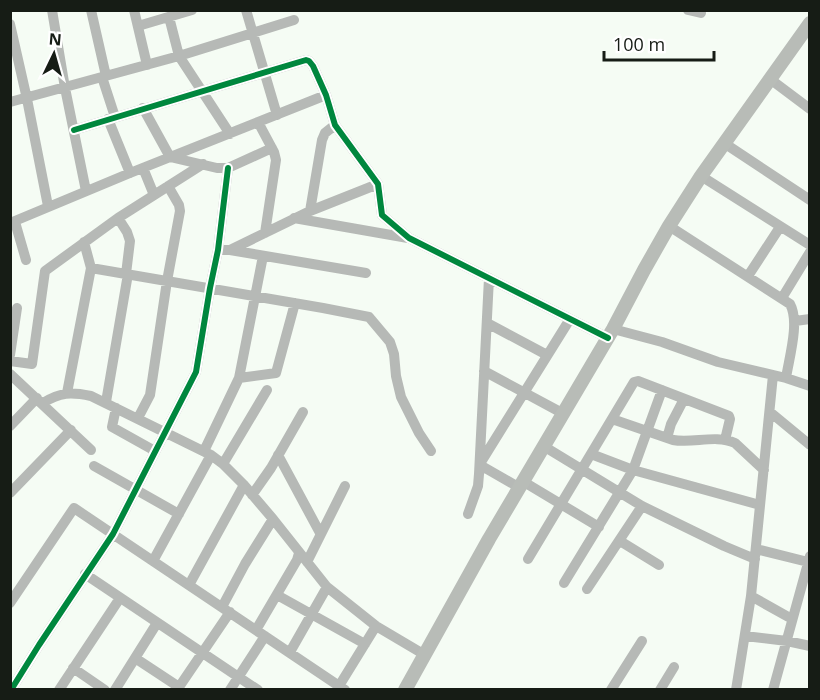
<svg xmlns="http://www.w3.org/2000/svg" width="820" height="700" font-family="'Open Sans',sans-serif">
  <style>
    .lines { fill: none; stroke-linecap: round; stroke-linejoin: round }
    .minor { stroke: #b6b9b6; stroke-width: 10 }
    .major { stroke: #b8bcb7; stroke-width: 14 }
    .cycleway-casing { stroke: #fff; stroke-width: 10 }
    .cycleway { stroke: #00873e; stroke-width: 6 }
  </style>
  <rect width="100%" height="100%" fill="#f5fcf4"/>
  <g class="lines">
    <path class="minor" d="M52,10L65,88L86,191
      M91,10L106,76
      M134,10L147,65
      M246,10L277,115
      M688,10L701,13
      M169,17L179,56L230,134
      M10,24L27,99L48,206
      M138,26L192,10
      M102,77L115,117
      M770,79L810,109
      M10,102L179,56L294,20
      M143,108L170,157L217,168H228L272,148
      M108,119L130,173
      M258,122L274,152L276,160L265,233
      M74,130L306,60L309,61L313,66L326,95L335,125L378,184L382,215L409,238L608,338
      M724,143L810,200
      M143,168L154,195
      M701,176L810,245
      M310,211L322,140L325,133L335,125
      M118,218L127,232L130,241L126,274
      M294,218L408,238
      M15,222L26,260
      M10,223L130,173L326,95
      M669,226L790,304C800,322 789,358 786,378
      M218,250H230L310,211L378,184
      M230,250L366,273
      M91,268L323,308L369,317L390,342L394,354L396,376L401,397L419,433L431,451
      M748,276L780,227
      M782,298L810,252
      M795,321L810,319
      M487,323L547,355
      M613,329L662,342L718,362L786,378L810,386
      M10,355L17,308
      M10,361L32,364L45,271L118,218L203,164
      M484,371L564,414
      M10,374L91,450
      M239,378L276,373L295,303
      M67,393L91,268L84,242
      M106,402L128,274
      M43,403C60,392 71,392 91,396L211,455L223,464L244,485L273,519L327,587L376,626L425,655
      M116,408L112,427L155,451
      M770,412L810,445
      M138,418L150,395L167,281L180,211L179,205L168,186
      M612,419L673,440C693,444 715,434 735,443L764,470
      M10,426L37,398
      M667,438L671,424L684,399
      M545,447L642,506L724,546L755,559
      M204,451L239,378L263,256
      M591,454L633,470L760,505
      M278,455L320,533
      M481,462L570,319
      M223,464L267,390
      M480,465L520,488
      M94,466L179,514
      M524,482L599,527
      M10,493L71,430
      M252,495L271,468L303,412
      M468,514L478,486L479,474L489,278
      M620,541L659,565
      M756,549L808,562
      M528,559L634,382L638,381L729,416L730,419L725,440
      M153,561L211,455
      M307,562L345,486
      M85,574L258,690
      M564,583L633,470L662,390
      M189,585L244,485
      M587,589L642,506
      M277,595L365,644
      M751,596L792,619
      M10,603L74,508L345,690
      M222,607L245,564L273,519
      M256,630L297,560L299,553
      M745,636L787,641L810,646
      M290,652L327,587
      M135,658L179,687
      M73,668L105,690
      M339,686L376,626
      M11,690L39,645L113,534L196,372L210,288L218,250L228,168
      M59,690L120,598
      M115,690L157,623
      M177,690L230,612
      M230,690L265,636
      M611,690L642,641
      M660,690L674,667
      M736,690L751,596L773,375
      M773,690L810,556"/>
    <path class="major" d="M405,690L489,539L613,329L644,270L669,226L701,176L810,23"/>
    <g class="cycleway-casing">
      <path id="cycleway" d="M74,130L306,60L309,61L313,66L326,95L335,125L378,184L382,215L409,238L608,338
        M11,690L39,645L113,534L196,372L210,288L218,250L228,168"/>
    </g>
    <use href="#cycleway" class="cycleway"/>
  </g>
  <rect width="820" height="700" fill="none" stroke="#161c15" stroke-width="24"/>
  <g transform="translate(54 54) rotate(5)" stroke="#ffffff" stroke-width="4.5" paint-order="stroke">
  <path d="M0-4.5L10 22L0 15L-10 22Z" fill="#161c15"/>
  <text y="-9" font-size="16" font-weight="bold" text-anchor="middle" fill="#161c15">N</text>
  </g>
  <path d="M604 51v9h110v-9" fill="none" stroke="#161c15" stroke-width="3"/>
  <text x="613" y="51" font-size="18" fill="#161c15" stroke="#ffffff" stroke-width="4.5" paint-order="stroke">100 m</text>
</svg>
